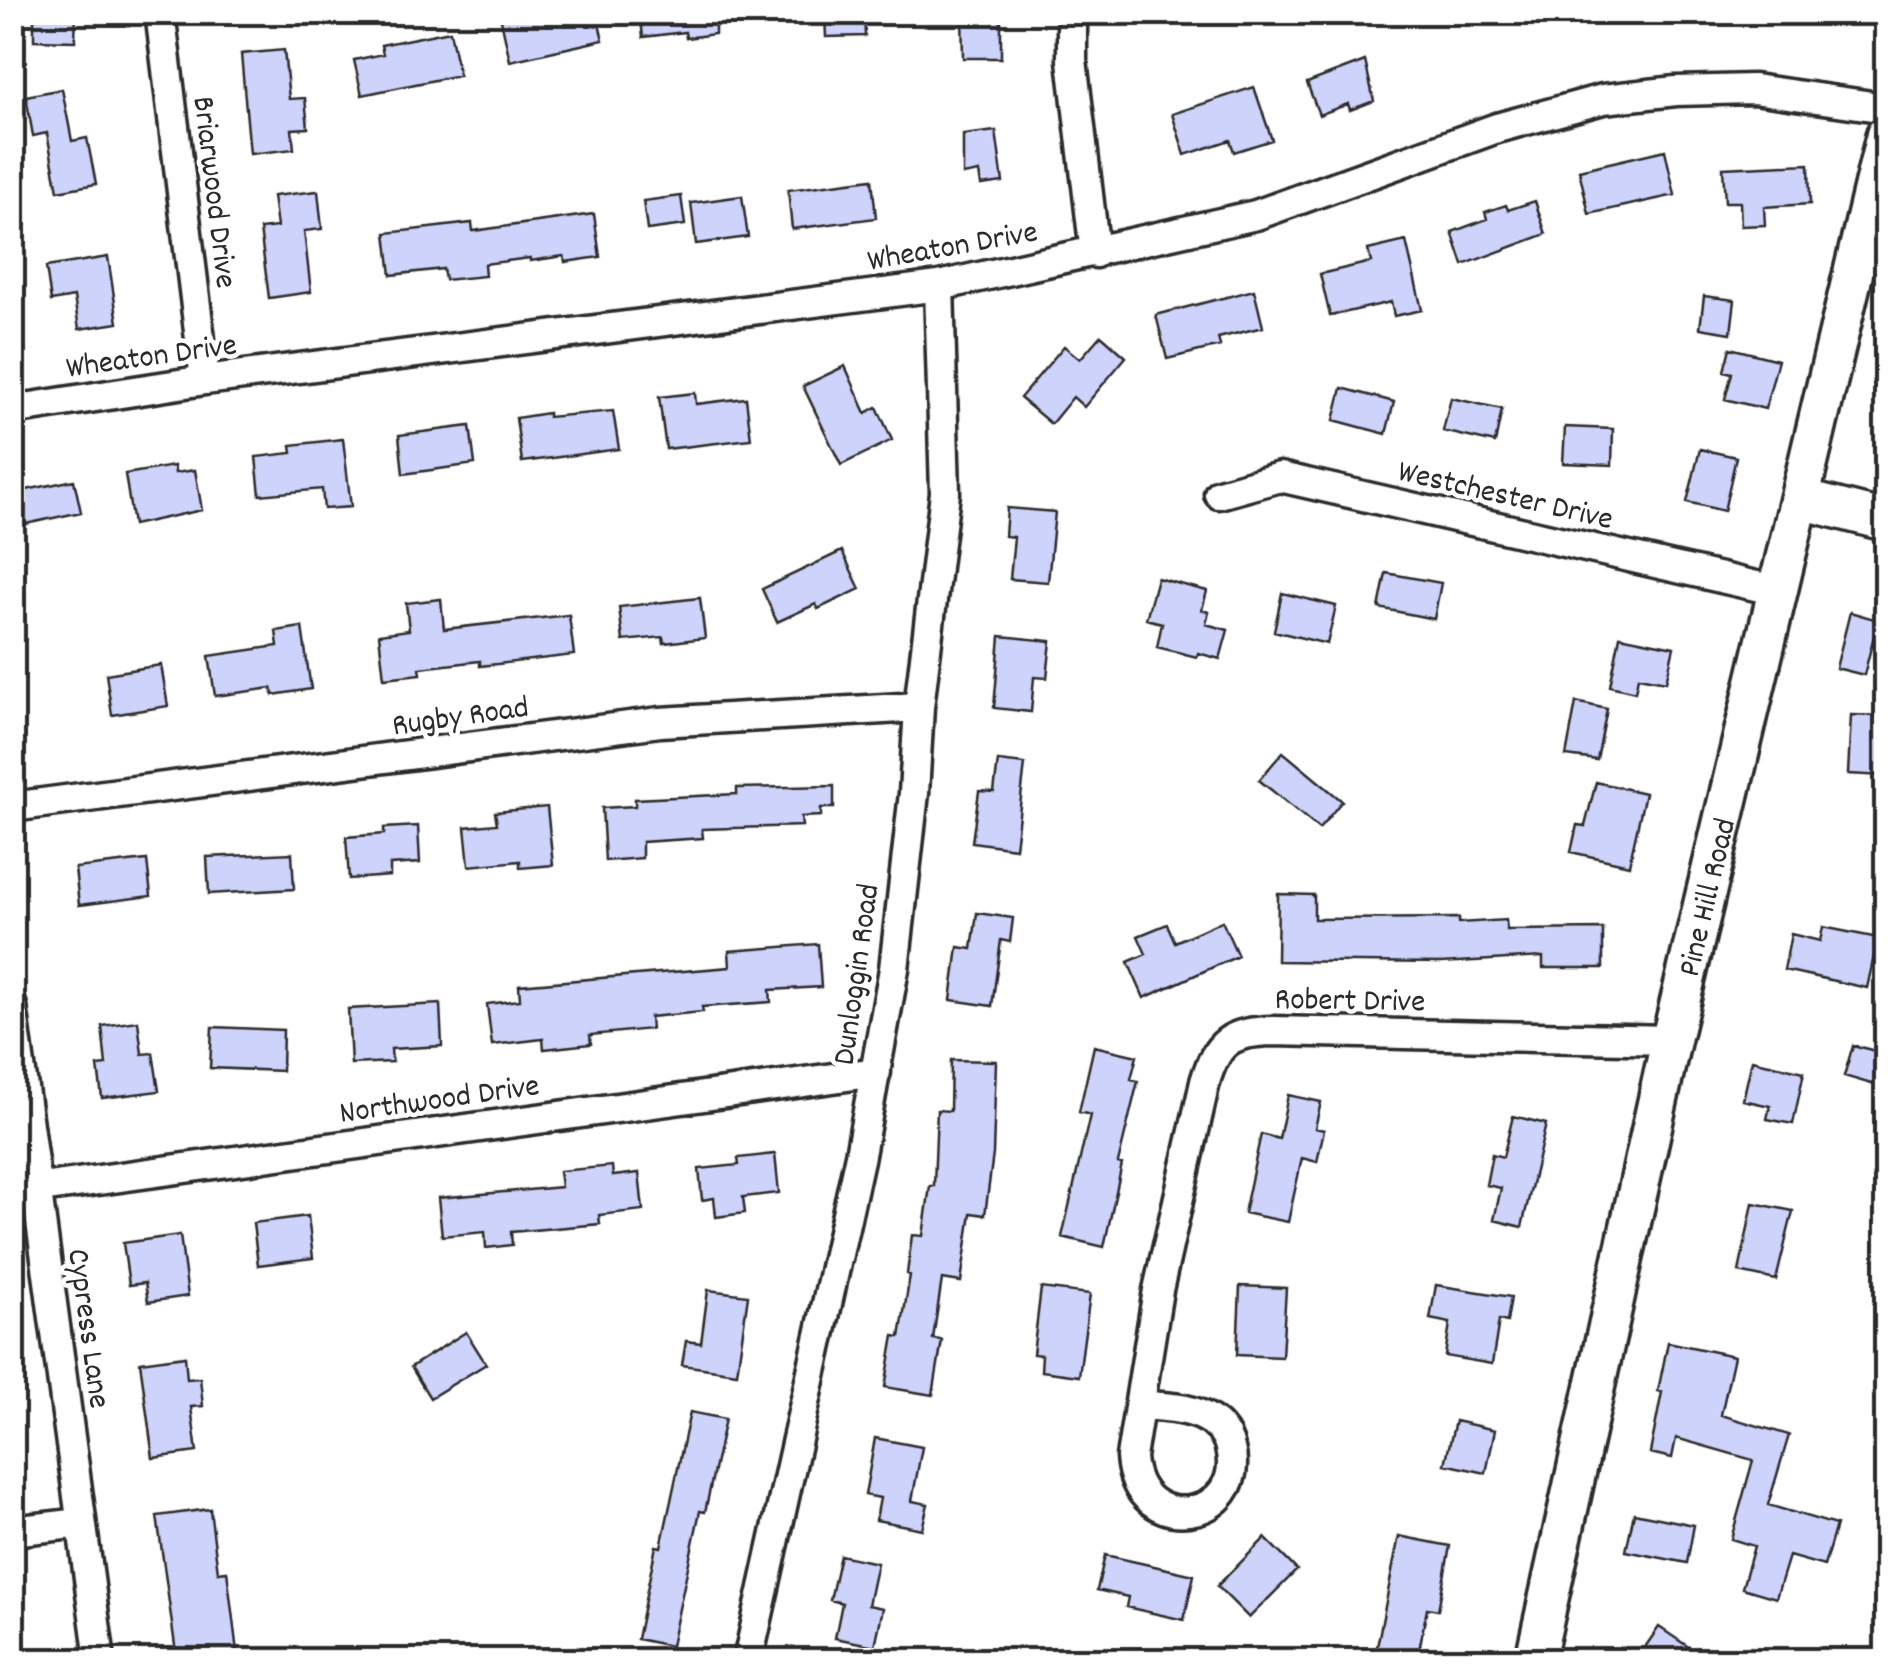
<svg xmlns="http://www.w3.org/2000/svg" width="1899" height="1673" font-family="Dekko,sans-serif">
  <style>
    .building { fill: #ced3fb; stroke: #2b2b2b; stroke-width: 2.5 }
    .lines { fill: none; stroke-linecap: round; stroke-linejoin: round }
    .street-casing { stroke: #2b2b2b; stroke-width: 35 }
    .secondary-casing { stroke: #2b2b2b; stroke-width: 45 }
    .street { stroke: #fff; stroke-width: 28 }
    .secondary { stroke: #fff; stroke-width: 38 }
    .labels { text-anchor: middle; stroke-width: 9; stroke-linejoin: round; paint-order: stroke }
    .street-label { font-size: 32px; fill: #2b2b2b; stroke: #fff }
  </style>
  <rect width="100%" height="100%" fill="#fff"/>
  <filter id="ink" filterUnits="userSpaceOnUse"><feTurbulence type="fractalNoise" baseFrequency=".01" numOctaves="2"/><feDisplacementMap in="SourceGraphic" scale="20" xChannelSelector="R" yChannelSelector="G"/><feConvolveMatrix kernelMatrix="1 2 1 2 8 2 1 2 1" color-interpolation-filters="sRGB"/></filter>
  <g filter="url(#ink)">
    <path class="building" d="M34,12H76L75,41L34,40Z
      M513,12H596L603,40L510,61L500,15Z
      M640,12H715V34L686,38L685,32L643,37Z
      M825,12H864L865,36L826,37Z
      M962,12H1001V58H963Z
      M450,31L459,75L362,95L354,60L383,54L381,45Z
      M284,50L289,99L305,98L308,128L292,129L294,149L250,154L241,54Z
      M1365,61L1374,101L1350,110L1348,104L1319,115L1307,83Z
      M1254,87L1272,140L1234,152L1230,140L1185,155L1172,114Z
      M62,89L72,141L87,138L96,184L58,191L47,133L33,136L26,96Z
      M996,131L1003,182L981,185L979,172L963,175V135Z
      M1665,150L1675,195L1589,214L1579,170Z
      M1809,164L1810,204L1764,207L1765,225L1741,226L1740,202H1725L1723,168Z
      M872,179L876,218L792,229L788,190Z
      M318,191L322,229L304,231L311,292L269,298L260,229L277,227L273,196Z
      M681,196L685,225L647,230L643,201Z
      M742,196L748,237L696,244L691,203Z
      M1535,201L1546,234L1463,265L1452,232L1487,219L1485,212L1506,205L1508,210Z
      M594,214L600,257L565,262L564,256L530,261V258L484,264L485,276L445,280L443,269L391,275L386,233L472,223L473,231Z
      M1406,241L1422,310L1394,316L1391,302L1330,316L1320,274L1371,262L1368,250Z
      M108,257L118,323L79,329L74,297L51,301L46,267Z
      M1254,290L1263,327L1218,338L1220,346L1167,359L1156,315Z
      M1704,296L1735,300L1731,333L1700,328Z
      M1101,335L1126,357L1084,407L1073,397L1051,424L1020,398L1064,346L1080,359Z
      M1730,348L1778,360L1765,409L1725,399L1732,373L1724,371Z
      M845,366L866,413L877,407L892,440L841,465L803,386Z
      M1342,388L1394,402L1386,434L1334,420Z
      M695,393L696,404L746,398L751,439L666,449L659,397Z
      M1451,398L1502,409L1495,443L1443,431Z
      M613,411L619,449L522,462L516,418L548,413V417Z
      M470,426L475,464L403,474L399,435Z
      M1565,427L1613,429L1612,465L1563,463Z
      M343,439L351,507L324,509L322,489L260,495L256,457L292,453L291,445Z
      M1700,449L1736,457L1724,511L1687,502Z
      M174,466L175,473L195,470L202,510L133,525L125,474Z
      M74,480L81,512L12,527V493Z
      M1007,508L1055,512L1048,582L1010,579L1014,537L1005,536Z
      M842,551L860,589L818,609L816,604L777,622L762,589Z
      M1386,573L1441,583L1434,619L1379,608Z
      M1157,578L1207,591L1202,610L1209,612L1206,624L1228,630L1220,659L1198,653L1197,657L1157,647L1162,623L1146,619Z
      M1282,593L1336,606L1327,644L1274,631Z
      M700,598L705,638L664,643L663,637L623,641L619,607Z
      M441,599L444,629L569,615L574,655L480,666V661L420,668L421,674L384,678L379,634L409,630L406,603Z
      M1850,612L1878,620L1864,675L1836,668Z
      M302,627L311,689L273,695L272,688L215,696L209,656L278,646L276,631Z
      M1000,636L1051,641L1047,678L1034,677L1031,712L994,708Z
      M1620,636L1674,647L1666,682L1638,677L1635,692L1610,686Z
      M161,665L168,706L112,715L106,674Z
      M1576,702L1607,709L1597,760L1566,756Z
      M1851,715L1886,716V776L1848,774Z
      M1283,752L1342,801L1319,829L1259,780Z
      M998,761L1025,764L1015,848L972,842L979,791L994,792Z
      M1596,782L1645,793L1629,865L1571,852L1577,825L1585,826Z
      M834,786V808H821V816L801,817L802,826L702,829L703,838L642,842V858L605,861L602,808L635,806V799L737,794V788Z
      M547,807L553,865L520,868V861L469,866L465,827L497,824L495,812Z
      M418,826L420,863L390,865V876L349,879L346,837L384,834V828Z
      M292,853L294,889L209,894L207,857Z
      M147,860L151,896L79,905L75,868Z
      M1278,894L1314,895V919L1459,918V923L1506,920L1507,930L1603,929V968H1543V957L1441,963L1277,961Z
      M977,913L1013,918L1010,942L1001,940L992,1006L951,1000L958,947L972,949Z
      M1222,921L1238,956L1144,998L1128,962L1146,954L1138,936L1167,924L1175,942Z
      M1823,927L1878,938L1867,988L1784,970L1791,934L1820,941Z
      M818,944L821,987L770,990L771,1002L702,1007L703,1012L650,1017L651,1029L590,1035L591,1044L544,1049L543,1039L492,1045L487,1004L520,1000L519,985L730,967L729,951Z
      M440,1004L442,1046L391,1049L392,1062L351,1064L348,1009Z
      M138,1021L142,1054L153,1053L159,1091L102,1098L98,1066L106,1065L102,1026Z
      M212,1027L283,1030L282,1071L210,1068Z
      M1853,1045L1886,1054L1878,1086L1844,1076Z
      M1094,1046L1137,1056L1131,1079L1138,1081L1118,1163L1122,1164L1104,1247L1062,1237L1090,1115L1079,1112Z
      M951,1060L996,1061L993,1154L985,1215L971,1213L961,1282L942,1279L933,1339L942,1340L933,1395L885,1387L894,1336L900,1337L910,1275L907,1274L912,1235L923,1236L930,1186H934L937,1110L950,1111Z
      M1752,1060L1804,1072L1793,1124L1767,1119L1770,1106L1743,1100Z
      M1288,1095L1321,1102L1315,1128L1324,1130L1317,1162L1302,1158L1288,1222L1244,1213L1261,1134L1279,1139Z
      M1513,1116L1546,1124L1522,1227L1494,1220L1501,1188L1486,1185L1492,1154L1503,1157Z
      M775,1154L779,1193L743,1197L745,1213L716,1217L714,1198L702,1200L699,1169L739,1165L738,1158Z
      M612,1166L613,1176L639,1173L643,1210L599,1215L600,1224L511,1232L512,1245L486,1248L485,1232L442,1236L438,1198L561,1187L559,1171Z
      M1753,1203L1793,1211L1776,1280L1739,1272Z
      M308,1216L313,1258L258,1265L253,1223Z
      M180,1235L188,1296L148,1302L145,1283L129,1285L123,1243Z
      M1436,1285L1511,1297L1507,1322L1499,1320L1492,1364L1445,1356L1450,1323L1430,1319Z
      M1240,1286L1286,1288L1282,1357L1237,1355Z
      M1041,1288L1090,1294L1079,1376L1041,1371L1042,1355L1033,1354Z
      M708,1290L748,1295L737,1373L682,1365L686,1341L701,1343Z
      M466,1332L486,1364L430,1398L411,1367Z
      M1668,1342L1734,1356L1721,1415L1789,1435L1768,1505L1836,1525L1824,1566L1789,1556L1776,1598L1742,1588L1754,1546L1731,1539L1753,1460L1676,1438L1672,1458L1650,1453L1662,1392L1658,1391Z
      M185,1356L187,1379L200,1378L203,1406L191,1407L197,1452L153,1458L140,1362Z
      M690,1412L725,1419L705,1512L700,1511L671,1646L637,1639L656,1546L661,1547Z
      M1455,1421L1495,1430L1486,1473L1445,1464Z
      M875,1438L922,1447L912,1501L928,1504L922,1529L876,1520L880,1498L865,1495Z
      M210,1509L218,1572L227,1571L238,1660H177L157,1516Z
      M1634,1513L1694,1525L1687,1563L1626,1551Z
      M1399,1536L1450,1546L1438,1610L1427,1608L1418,1656L1377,1647Z
      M1265,1538L1297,1570L1249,1618L1217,1586Z
      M840,1555L877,1563L868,1605L883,1608L875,1646L835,1638L842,1603L830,1600Z
      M1105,1555L1194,1575L1184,1620L1126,1607L1128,1597L1097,1590Z
      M1659,1627L1708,1660H1636Z"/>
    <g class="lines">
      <g class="street-casing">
        <path id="street" d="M160,12L205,380
          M1072,12V60L1095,253
          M12,410L205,380L939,286L1256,215L1497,128L1603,99L1676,91L1754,89L1886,108
          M1219,494L1280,477L1778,591
          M12,807L660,722L919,707
          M12,1006L100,1660
          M12,1192L876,1072
          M1140,1405C1160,1407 1183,1407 1201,1415C1215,1421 1227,1433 1230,1448C1248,1520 1137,1541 1131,1457L1158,1290L1205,1082C1217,1041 1231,1032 1273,1031L1671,1040
          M12,1531L81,1523
          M748,1660L860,1155L894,969L914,793L919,707L945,493L939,286"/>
      </g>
      <g class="secondary-casing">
        <g id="secondary">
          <path d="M1800,499L1886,521"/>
          <path id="s1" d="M1535,1660L1671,1040L1886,135"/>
        </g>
      </g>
      <use href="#street" class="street"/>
      <use href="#secondary" class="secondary"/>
    </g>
  </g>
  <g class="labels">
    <g class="street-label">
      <text transform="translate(217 192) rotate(83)" y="11">Briarwood Drive</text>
      <text transform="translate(952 244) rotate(-10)" y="11">Wheaton Drive</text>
      <text transform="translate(151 354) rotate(-8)" y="11">Wheaton Drive</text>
      <text transform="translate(1506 493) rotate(13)" y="11">Westchester Drive</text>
      <text transform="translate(460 714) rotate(-8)" y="11">Rugby Road</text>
      <text dy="11" stroke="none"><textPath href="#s1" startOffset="782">Pine Hill Road</textPath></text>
      <text transform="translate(854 974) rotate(-82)" y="11">Dunloggin Road</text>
      <text transform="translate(1350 998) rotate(1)" y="11">Robert Drive</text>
      <text transform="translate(439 1097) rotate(-8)" y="11">Northwood Drive</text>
      <text transform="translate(91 1328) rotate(82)" y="11">Cypress Lane</text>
    </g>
  </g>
  <rect width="1899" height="1673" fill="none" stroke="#fff" stroke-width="50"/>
  <rect x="25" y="25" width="1849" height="1623" fill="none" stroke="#2b2b2b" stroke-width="4" filter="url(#ink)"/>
</svg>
